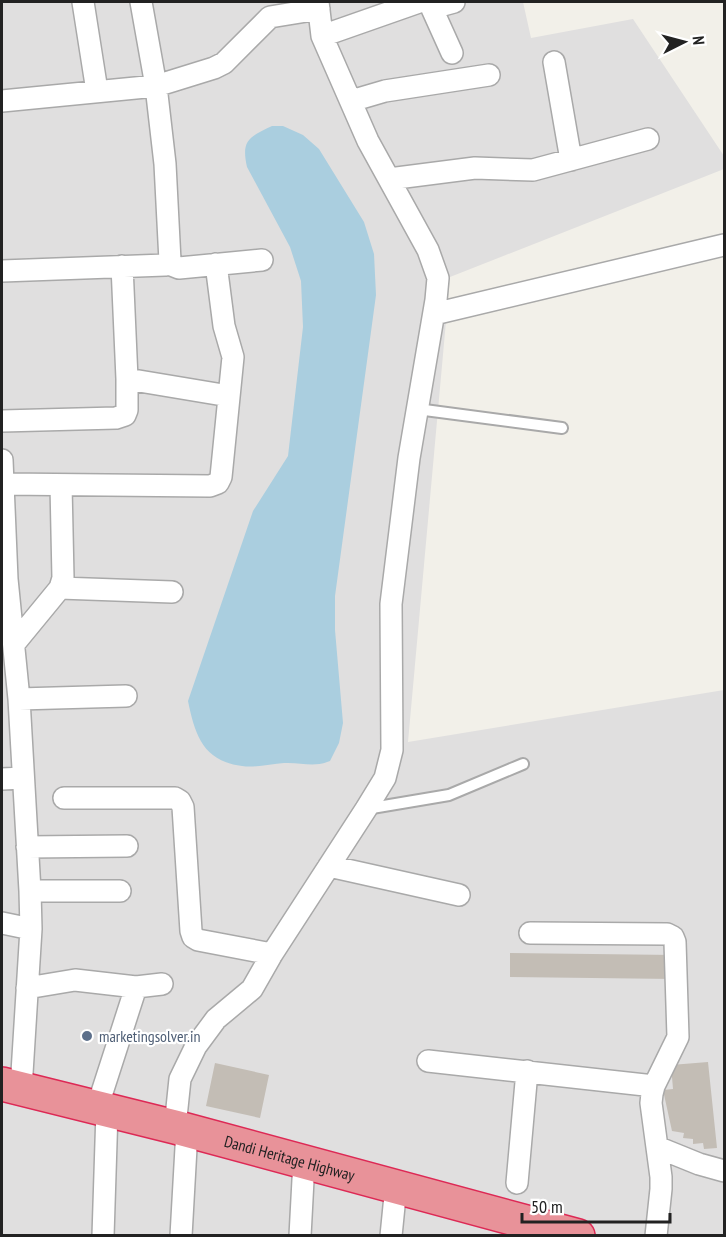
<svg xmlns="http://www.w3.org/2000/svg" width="726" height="1237" font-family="'PT Sans Narrow',sans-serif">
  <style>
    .residential { fill: #e0dfdf }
    .water { fill: #aacedf }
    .building { fill: #c3bdb5 }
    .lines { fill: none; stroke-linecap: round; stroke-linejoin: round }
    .lane-casing { stroke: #a9a9a9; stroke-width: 14 }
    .street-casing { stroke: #a9a9a9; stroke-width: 24 }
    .highway-casing { stroke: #dd2955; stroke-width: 36 }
    .lane { stroke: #fff; stroke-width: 10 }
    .street { stroke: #fff; stroke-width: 21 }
    .highway { stroke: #e89299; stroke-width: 33 }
    .service-dot { fill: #5c6f8a; stroke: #fff; stroke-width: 2 }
    .labels { text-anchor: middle; stroke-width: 4.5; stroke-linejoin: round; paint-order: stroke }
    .service-label { font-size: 16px; fill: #4e5e75; stroke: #fff; text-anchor: start }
    .street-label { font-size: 16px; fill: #222; stroke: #fff }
  </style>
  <rect width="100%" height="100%" fill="#f2f0e9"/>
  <path class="residential" d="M2,2H523L531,38L633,19L724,156V169L450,277L408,742L724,690V1235L2,1236Z"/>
  <path class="water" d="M272,126H283L303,135L319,149L364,222L374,254L376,295L335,596V630L343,723L339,743L330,761C313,768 301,762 284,763C271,764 255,768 242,766C203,761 195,735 188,701L253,511L288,456L303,327L301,281L290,247L247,167C241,140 249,137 272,126Z"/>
  <path class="building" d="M510,953L675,955L674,979L510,977Z
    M708,1062L717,1148L704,1149L703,1143L693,1144V1139L683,1138L684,1133L672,1131L663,1090L673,1089L671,1065Z
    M215,1063L269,1075L260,1118L206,1106Z"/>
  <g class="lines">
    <g class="lane-casing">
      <path id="lane" d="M417,409L562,428
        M366,809L449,795L523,764"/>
    </g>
    <g class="street-casing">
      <path id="street" d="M83,2L97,91
        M429,2L452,53
        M432,8L454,2
        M322,36L419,2
        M554,62L571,160
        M2,101L156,86L214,68L224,63L270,17L319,9
        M351,101L385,91L489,75
        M389,179L475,168L533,170L648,139
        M169,264L179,268L262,260
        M2,271L165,265L169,264L170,261L165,164L156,86L141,2
        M434,314L724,245
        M127,379L229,396
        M2,421L116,418L125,415L127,410V379L122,266
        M2,460L7,579L19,699L30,891L31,929L21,1089
        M3,484L210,486L218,483L221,477L233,357L224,326L216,264
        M60,588L172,592
        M14,644L60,588L63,578L61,485
        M19,699L126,696
        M2,779L23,778
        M64,798H175L180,801L183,807L191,931L193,937L198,940L272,954
        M27,847L127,846
        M329,866L459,895
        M30,891H120
        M2,923L31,929
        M530,933L667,934L673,937L675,942L678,1037L654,1086L652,1094L651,1103L661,1177V1189L656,1236
        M27,988L75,980L136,987L162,984
        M428,1061L654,1086
        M97,1108L136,987
        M175,1127L180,1079L196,1046L216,1019L252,989L272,954L366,809L385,778L392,750L391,604L409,458L436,300L438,278L428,250L368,141L322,36L318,2
        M657,1147L699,1164L724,1171
        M517,1183L527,1071
        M103,1236L107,1111
        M181,1236L187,1130
        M300,1236L304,1161
        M391,1236L396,1186"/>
    </g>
    <g class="highway-casing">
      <g id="highway">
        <path id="s1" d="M2,1084L175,1127L578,1236"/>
      </g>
    </g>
    <use href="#lane" class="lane"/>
    <use href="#street" class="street"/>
    <use href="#highway" class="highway"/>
  </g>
  <circle class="service-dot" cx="87" cy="1036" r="6"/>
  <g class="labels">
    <g class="service-label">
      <text x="99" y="1042">marketingsolver.in</text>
    </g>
    <g class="street-label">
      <text dy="6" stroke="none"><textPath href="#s1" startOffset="297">Dandi Heritage Highway</textPath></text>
    </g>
  </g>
  <rect width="726" height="1237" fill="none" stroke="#222222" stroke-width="6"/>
  <g transform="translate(684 42) rotate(84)" stroke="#ffffff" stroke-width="4.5" paint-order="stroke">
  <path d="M0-4.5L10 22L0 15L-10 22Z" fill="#222222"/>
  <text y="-9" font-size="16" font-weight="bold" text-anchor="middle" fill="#222222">N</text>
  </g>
  <path d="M522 1213v9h148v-9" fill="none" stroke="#222222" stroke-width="3"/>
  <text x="531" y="1213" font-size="18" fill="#222222" stroke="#ffffff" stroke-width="4.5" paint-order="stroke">50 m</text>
</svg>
